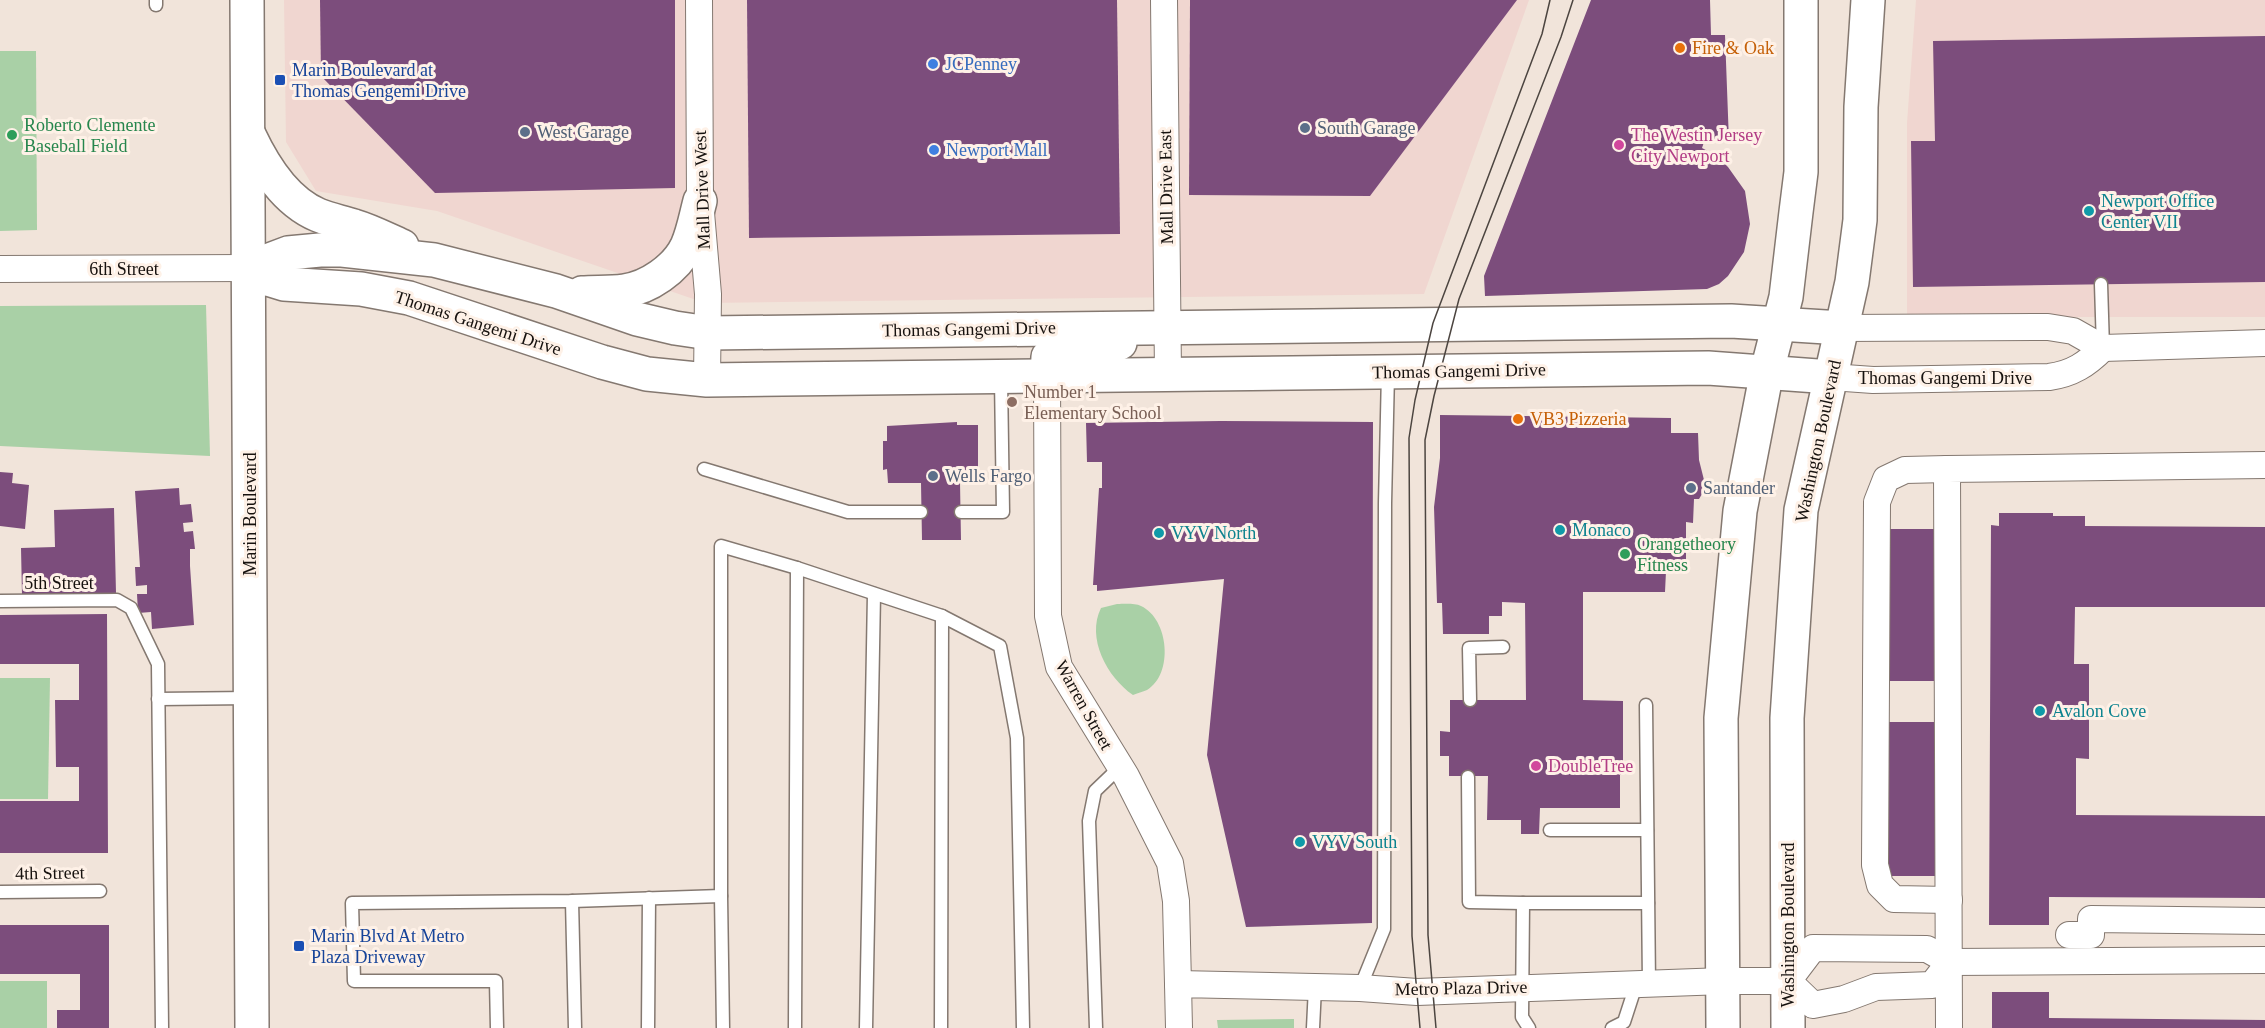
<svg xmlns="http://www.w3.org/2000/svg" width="2265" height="1028" font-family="Georgia,serif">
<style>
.commercial{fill:#f0d6d0}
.green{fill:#a9d0a6}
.building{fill:#7c4d7c}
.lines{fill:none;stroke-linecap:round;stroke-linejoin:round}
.lane-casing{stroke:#847870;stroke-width:15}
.street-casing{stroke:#847870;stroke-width:28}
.secondary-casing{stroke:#847870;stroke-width:36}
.lane{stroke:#fff;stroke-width:12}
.street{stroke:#fff;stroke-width:26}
.secondary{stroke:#fff;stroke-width:33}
.tram{stroke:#4c4540;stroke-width:1.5}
.food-dot{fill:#e8710a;stroke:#fef1e7;stroke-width:2}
.shop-dot{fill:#3f7fe0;stroke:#fef1e7;stroke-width:2}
.transit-dot{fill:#1a4fb4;stroke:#fef1e7;stroke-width:2}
.service-dot{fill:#5c6f8a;stroke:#fef1e7;stroke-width:2}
.leisure-dot{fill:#2e9e5b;stroke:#fef1e7;stroke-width:2}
.hotel-dot{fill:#d1479c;stroke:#fef1e7;stroke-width:2}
.culture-dot{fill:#0f9aa8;stroke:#fef1e7;stroke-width:2}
.education-dot{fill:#8d6e63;stroke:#fef1e7;stroke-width:2}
.labels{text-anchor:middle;stroke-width:6;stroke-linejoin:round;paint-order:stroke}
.food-label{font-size:18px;fill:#c56008;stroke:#fef1e7;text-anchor:start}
.shop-label{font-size:18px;fill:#366cbe;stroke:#fef1e7;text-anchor:start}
.transit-label{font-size:18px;fill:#164399;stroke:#fef1e7;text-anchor:start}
.leisure-label{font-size:18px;fill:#27864d;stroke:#fef1e7;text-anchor:start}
.service-label{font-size:18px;fill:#4e5e75;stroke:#fef1e7;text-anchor:start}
.hotel-label{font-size:18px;fill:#b23c85;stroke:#fef1e7;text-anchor:start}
.street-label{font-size:18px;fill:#16110e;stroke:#fef1e7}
.culture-label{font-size:18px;fill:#0d838f;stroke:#fef1e7;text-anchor:start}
.education-label{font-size:18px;fill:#785e54;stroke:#fef1e7;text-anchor:start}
</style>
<rect width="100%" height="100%" fill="#f1e4da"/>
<!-- commercial -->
<g class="commercial">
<path d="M284,0H1529L1424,294L705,303L437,211L316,191L286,142Z"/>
<path d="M1916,0H2265V317H1907V123Z"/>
</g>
<!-- green -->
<g class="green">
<path d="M0,51H36L37,230L0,231Z"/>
<path d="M206,305L210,456L0,446V306Z"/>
<path d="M1117,604C1124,604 1135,603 1141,606C1169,619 1174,674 1147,690C1143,692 1137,693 1133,695C1107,677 1086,638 1101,608Z"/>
<path d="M0,678H50L48,799H0Z"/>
<rect x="0" y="981" width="47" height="47"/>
<path d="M1294,1019V1028H1218L1217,1020Z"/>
</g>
<!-- building -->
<g class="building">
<path d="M320,0H675V188L435,193L321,76Z"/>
<path d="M747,0H1117L1120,234L749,238Z"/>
<path d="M1190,0H1517L1370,196L1189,195Z"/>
<path d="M1591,0H1710L1711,35H1725L1729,142H1704L1702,148L1717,156L1728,167L1745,191L1750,224L1744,252L1728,276L1719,284L1707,289L1485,296L1484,276Z"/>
<path d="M2265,36V282L1913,287L1911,141H1935L1933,41Z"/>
<path d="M1440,415L1671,418V433H1698L1699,460L1704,480L1702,494L1699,499H1694L1693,523L1686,522V571H1666L1665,592H1583V700L1623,701V775H1620V808H1540L1539,834H1521V820H1487L1488,776H1449V756H1440V731L1450,732V700H1526L1525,603L1502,602V616H1489V634H1443L1442,603H1437L1434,507L1440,458Z"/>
<path d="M1220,421L1373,422L1372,923L1246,927L1207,755L1224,579L1097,591V585H1093L1099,488H1102V462H1087L1086,423Z"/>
<path d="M957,422V425H978V482H960L961,540H922L921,483H888L887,469L883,470V441H887V426Z"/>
<path d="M0,472L13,473L12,483L29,485L25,529L0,526Z"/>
<path d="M179,488L180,505L191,504L193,522L183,523L184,532L193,531L195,549H190V566L194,625L152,629L151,612L138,613L137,594H147V585L136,586L135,567H140L135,491Z"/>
<path d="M114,508L116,593L22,595L21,548L55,547L54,510Z"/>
<path d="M1999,513H2053V516H2085V526L2265,527V607H2075L2074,664H2089V759L2076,758V815L2265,816V898L2049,897V925H1989L1991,525L1999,526Z"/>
<rect x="1887" y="529" width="49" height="152"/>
<path d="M107,614L108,853H0V801H79V767H56L55,700H79V664H0V615Z"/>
<rect x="1886" y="722" width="49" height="154"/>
<path d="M0,925H109V1028H57V1010H80V974H0Z"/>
<path d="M1992,992H2049V1018L2265,1020V1028H1992Z"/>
</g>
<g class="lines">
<!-- lane casing -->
<g class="lane-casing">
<g id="lane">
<path d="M156,0V5"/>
<path d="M2101,284L2103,348"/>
<path d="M704,469L848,512H921"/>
<path d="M961,512H1003L1001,379"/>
<path d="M0,601L117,600L131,608L158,664L162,1028"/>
<path d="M158,699L250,698"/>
<path d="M1470,700L1469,648L1503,647"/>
<path d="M1646,705L1649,984"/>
<path d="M1468,777L1469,902L1523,903"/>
<path d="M1550,830H1647"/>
<path d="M0,892L100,891"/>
<path d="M721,896L723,1028"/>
<path d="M572,901L575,1028"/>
<path d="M1360,988L1384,929L1385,503L1388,373"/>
<path d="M497,1028L496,981H354L352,903L572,901L721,896V546L797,568L942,616L1000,646L1017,738L1023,1028"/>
<path d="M648,1028L649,898"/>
<path d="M795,1028L797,568"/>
<path d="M866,1028L874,594"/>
<path d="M941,1028L942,616"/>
<path d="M1096,1028L1089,821L1095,791L1120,767"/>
<path d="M1313,1028L1315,987"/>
<path d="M1529,1028L1522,1017L1523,903H1648"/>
<path d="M1612,1028L1624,1022L1636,985"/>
</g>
</g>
<!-- street casing -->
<g class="street-casing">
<g id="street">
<path d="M699,0L700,201L708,294L707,380"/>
<path d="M1164,0L1168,374"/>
<path d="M0,269L248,268"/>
<path d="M1842,328L2048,327L2073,331L2103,348L2265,343"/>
<path d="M1047,375L1048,616L1059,667L1126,776L1170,863L1176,901L1178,984"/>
<path d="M1831,377L1873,380L2049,377C2072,374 2087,364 2103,348"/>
<path d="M1947,469L1905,470L1886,479L1877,502L1875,865L1880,885L1894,899L1949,900"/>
<path d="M2069,935H2091V919L2265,921"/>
<path d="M1788,981L1813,948L1927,949L1950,962L2265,960"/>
<path d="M1788,981L1813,1005L1844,999L1876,987L1932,985L1950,962"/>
<path d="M1179,1028L1178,984L1360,988L1417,992L1724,981H1788"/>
<path d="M1949,1028L1947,469L2265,465"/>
</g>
</g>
<!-- secondary casing -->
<g class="secondary-casing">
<g id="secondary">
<path d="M247,0L252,1028"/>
<path d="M249,135C264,167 285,201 318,215C330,220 342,222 354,226C371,231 386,239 402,246"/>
<path d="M248,268L288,253L320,250H342L434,260L556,291L637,319L675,328L709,333L1731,321L1842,328"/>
<path d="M248,268L271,280L284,284L361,289L409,298L602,362L647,374L707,380L1708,368L1831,377"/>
<path d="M582,293C595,292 610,293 624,291C648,288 676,269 687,246C693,233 696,216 700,201"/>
<path d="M1047,375L1048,357L1059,351L1099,350L1120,343"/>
<path d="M1723,1028L1721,718L1740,511L1767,371L1786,297L1796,212L1801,172V0"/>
<path d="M1788,1028L1787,718L1801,510L1852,282L1860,220L1861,107L1868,0"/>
</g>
</g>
<!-- lane -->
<use href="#lane" class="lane"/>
<!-- street -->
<use href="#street" class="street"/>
<!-- secondary -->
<use href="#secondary" class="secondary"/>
<!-- tram -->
<g class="tram">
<path d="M1420,1028L1412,936L1409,438L1415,400L1433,323L1542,34L1550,0"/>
<path d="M1436,1028L1428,935L1425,440L1434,396L1459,299L1561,37L1573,0"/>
</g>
</g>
<!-- markers -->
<g class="food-dot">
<circle cx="1680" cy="48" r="6"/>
<circle cx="1518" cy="419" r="6"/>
</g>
<g class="shop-dot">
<circle cx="933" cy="64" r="6"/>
<circle cx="934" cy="150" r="6"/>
</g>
<g class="transit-dot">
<rect x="274" y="74" width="12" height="12" rx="3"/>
<rect x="293" y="940" width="12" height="12" rx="3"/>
</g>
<g class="service-dot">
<circle cx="1305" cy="128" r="6"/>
<circle cx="525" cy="132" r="6"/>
<circle cx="933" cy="476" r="6"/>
<circle cx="1691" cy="488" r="6"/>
</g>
<g class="leisure-dot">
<circle cx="12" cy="135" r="6"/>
<circle cx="1625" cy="554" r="6"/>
</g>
<g class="hotel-dot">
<circle cx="1619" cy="145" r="6"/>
<circle cx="1536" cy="766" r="6"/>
</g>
<g class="culture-dot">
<circle cx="2089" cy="211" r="6"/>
<circle cx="1560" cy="530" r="6"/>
<circle cx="1159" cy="533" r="6"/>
<circle cx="2040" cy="711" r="6"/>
<circle cx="1300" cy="842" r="6"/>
</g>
<circle class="education-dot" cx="1012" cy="402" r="6"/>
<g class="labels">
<!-- food labels -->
<g class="food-label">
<text x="1692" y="54">Fire &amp; Oak</text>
<text x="1530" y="425">VB3 Pizzeria</text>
</g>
<!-- shop labels -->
<g class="shop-label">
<text x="945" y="70">JCPenney</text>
<text x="946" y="156">Newport Mall</text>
</g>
<!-- transit labels -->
<g class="transit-label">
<text x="292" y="76">Marin Boulevard at<tspan x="292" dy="21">Thomas Gengemi Drive</tspan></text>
<text x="311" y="942">Marin Blvd At Metro<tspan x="311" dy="21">Plaza Driveway</tspan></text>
</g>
<!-- leisure labels -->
<g class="leisure-label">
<text x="24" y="131">Roberto Clemente<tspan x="24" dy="21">Baseball Field</tspan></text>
<text x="1637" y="550">Orangetheory<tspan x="1637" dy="21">Fitness</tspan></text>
</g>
<!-- service labels -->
<g class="service-label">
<text x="1317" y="134">South Garage</text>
<text x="537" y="138">West Garage</text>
<text x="945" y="482">Wells Fargo</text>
<text x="1703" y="494">Santander</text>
</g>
<!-- hotel labels -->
<g class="hotel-label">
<text x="1631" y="141">The Westin Jersey<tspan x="1631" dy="21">City Newport</tspan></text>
<text x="1548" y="772">DoubleTree</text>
</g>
<!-- street labels -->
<g class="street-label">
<text transform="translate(1166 187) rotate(-91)" y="6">Mall Drive East</text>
<text transform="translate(702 190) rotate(-92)" y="6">Mall Drive West</text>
<text x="124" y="275">6th Street</text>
<text transform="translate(478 323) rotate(18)" y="6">Thomas Gangemi Drive</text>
<text transform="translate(969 329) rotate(-1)" y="6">Thomas Gangemi Drive</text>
<text transform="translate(1459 371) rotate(-1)" y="6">Thomas Gangemi Drive</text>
<text x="1945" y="384">Thomas Gangemi Drive</text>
<text transform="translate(1818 441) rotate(-78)" y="6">Washington Boulevard</text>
<text transform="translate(250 514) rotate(-90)" y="6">Marin Boulevard</text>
<text x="59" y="589">5th Street</text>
<text transform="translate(1084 705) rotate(61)" y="6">Warren Street</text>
<text transform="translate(50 873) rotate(-1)" y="6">4th Street</text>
<text transform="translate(1788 925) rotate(-90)" y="6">Washington Boulevard</text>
<text transform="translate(1461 988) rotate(-1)" y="6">Metro Plaza Drive</text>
</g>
<!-- culture labels -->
<g class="culture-label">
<text x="2101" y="207">Newport Office<tspan x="2101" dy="21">Center VII</tspan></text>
<text x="1572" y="536">Monaco</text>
<text x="1171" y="539">VYV North</text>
<text x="2052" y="717">Avalon Cove</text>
<text x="1312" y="848">VYV South</text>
</g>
<!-- education labels -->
<g class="education-label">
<text x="1024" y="398">Number 1<tspan x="1024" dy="21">Elementary School</tspan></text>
</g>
</g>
</svg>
